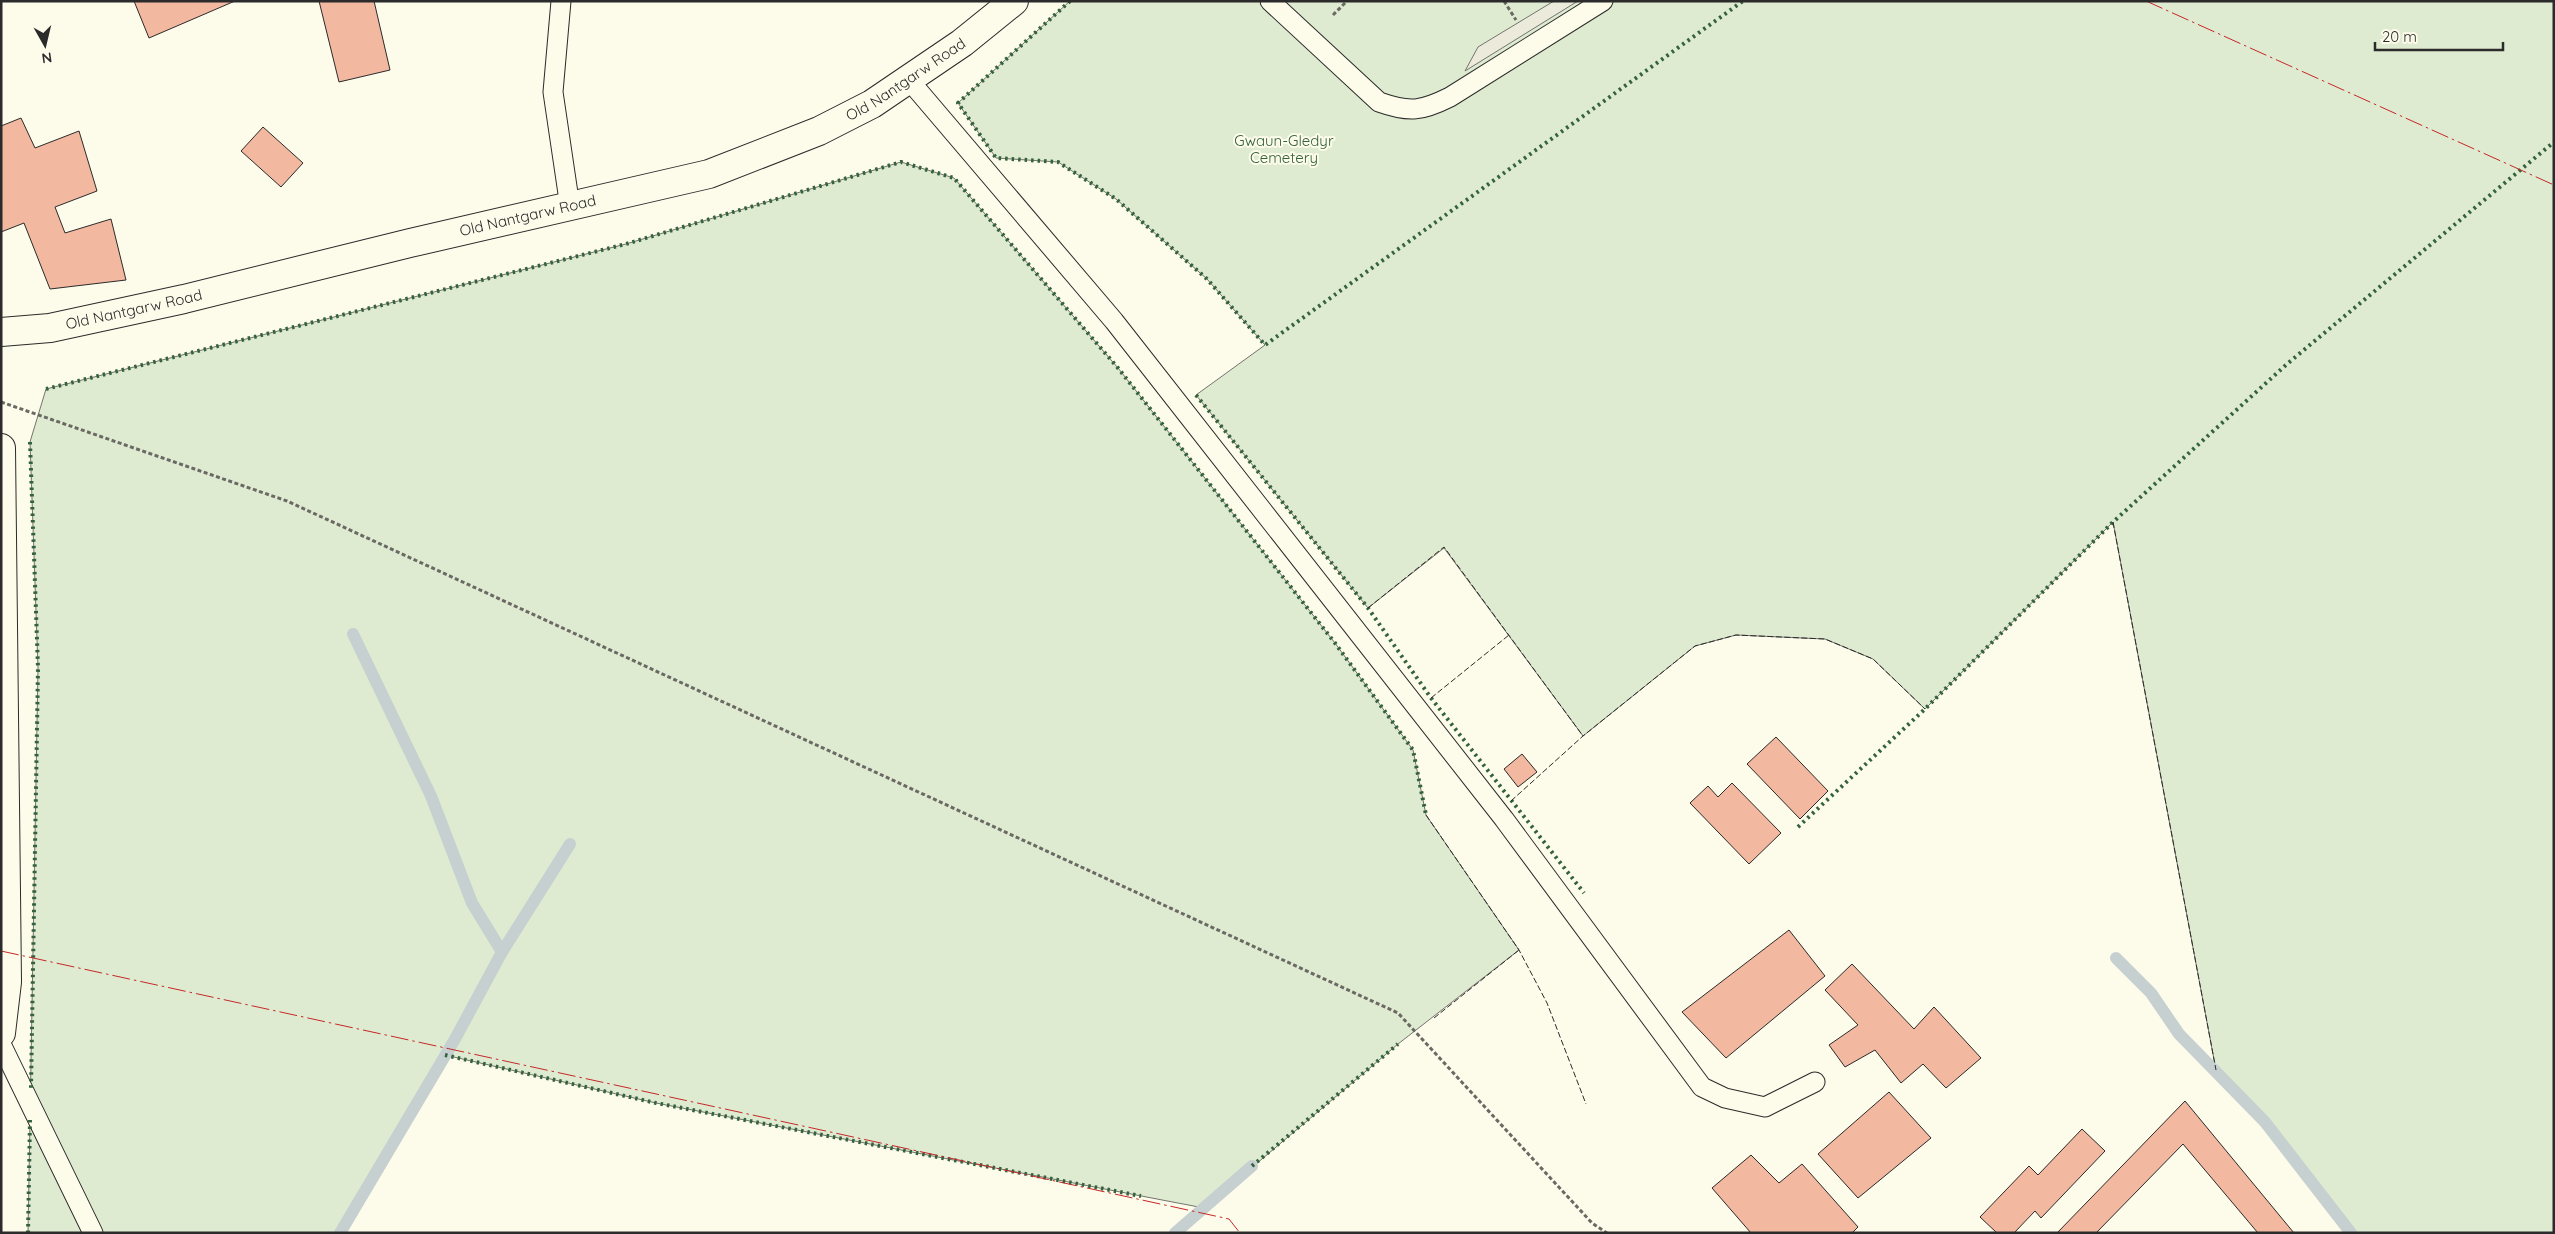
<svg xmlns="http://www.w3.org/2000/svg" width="2555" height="1234" font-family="Quicksand,sans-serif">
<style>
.green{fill:#deebd1;stroke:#74746e}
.parking{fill:#eceadb;stroke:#74746e}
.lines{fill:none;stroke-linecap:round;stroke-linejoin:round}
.stream{stroke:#c7d0d0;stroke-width:12}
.building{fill:#f2b8a0;stroke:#2b2b2b}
.service-casing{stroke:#2b2b2b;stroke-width:21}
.minor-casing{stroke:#2b2b2b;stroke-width:30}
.path{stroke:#6a6964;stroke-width:3;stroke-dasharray:4 2.5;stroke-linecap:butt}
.service{stroke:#fdfbea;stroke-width:19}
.minor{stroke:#fdfbea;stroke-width:28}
.hedge{stroke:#34623c;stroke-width:4;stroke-dasharray:2.5 4;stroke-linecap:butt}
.fence{stroke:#2b2b2b;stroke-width:1;stroke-dasharray:6 2.5;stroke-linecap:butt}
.power{stroke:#c62828;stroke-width:1;stroke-dasharray:18 4 2.5 4;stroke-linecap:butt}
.labels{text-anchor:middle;stroke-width:4;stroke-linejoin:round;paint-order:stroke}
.street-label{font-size:15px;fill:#2b2b2b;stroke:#fdfbea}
.park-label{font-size:15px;fill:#34623c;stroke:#fdfbea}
</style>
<rect width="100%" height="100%" fill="#fdfbea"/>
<!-- green -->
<g class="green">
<path d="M1070,1H2554V1233H2351L2265,1122L2216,1070L2113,522L1925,709L1873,659L1825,639L1736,635L1695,646L1583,736L1444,548L1368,608L1196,395L1265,345L1207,279L1116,199L1058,162L996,158L958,103Z"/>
<path d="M901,162L954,178L1118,368L1335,643L1413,750L1426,815L1519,950L1398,1044L1204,1208L656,1103L445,1055L340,1233H28L38,668L30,442L46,389L626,244Z"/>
</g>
<!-- parking -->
<path class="parking" d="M1554,1H1578L1465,71L1478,47Z"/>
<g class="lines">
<!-- stream -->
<g class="stream">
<path d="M353,634L431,796L472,903L502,952"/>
<path d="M2116,958L2151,993L2179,1034L2265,1122L2351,1233"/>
<path d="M340,1233L455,1039L502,952L570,844"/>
<path d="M1175,1233L1252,1166"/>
</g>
</g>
<!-- building -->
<g class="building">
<path d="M134,1H235L149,38Z"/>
<path d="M319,1H374L390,70L339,82Z"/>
<path d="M21,118L35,148L79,131L97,191L55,207L65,233L111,219L126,280L50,289L24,223L1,232V126Z"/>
<path d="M263,127L303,163L281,187L241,151Z"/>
<path d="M1776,737L1828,791L1800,819L1747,764Z"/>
<path d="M1522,754L1537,772L1518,787L1504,769Z"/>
<path d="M1732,783L1781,833L1749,864L1690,803L1708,786L1718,797Z"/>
<path d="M1789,930L1825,976L1726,1058L1682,1012Z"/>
<path d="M1852,964L1914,1029L1934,1007L1981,1058L1946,1088L1923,1064L1901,1083L1875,1050L1845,1067L1829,1045L1858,1025L1825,990Z"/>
<path d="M1889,1092L1931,1138L1858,1198L1818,1154Z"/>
<path d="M2185,1101L2294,1233H2258L2183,1144L2096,1233H2057Z"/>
<path d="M2082,1129L2105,1151L2041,1218L2035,1211L2014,1233H1997L1980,1217L2029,1166L2038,1175Z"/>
<path d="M1751,1155L1779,1183L1802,1164L1858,1227L1852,1233H1751L1712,1188Z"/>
</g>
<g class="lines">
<!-- service casing -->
<g class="service-casing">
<g id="service">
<path d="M561,1L553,92L570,207"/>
<path d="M1270,1L1379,102C1410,113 1422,111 1450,97L1603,1"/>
<path d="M909,80L1114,321L1504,819L1702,1087L1725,1098L1765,1107L1815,1082"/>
<path d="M1,1044L93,1233"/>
</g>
</g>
<!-- minor casing -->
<g class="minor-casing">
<g id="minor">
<path id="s1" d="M1,332L50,328L184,299L410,243L709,174L819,131L872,104L962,43L1014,1"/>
<path d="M1,448L7,982L1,1033"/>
</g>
</g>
<!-- path -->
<g class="path">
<path d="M1504,1L1516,20"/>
<path d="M1333,15L1347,1"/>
<path d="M1,402L287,501L1398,1013L1592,1223L1607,1233"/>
</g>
<!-- service -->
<use href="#service" class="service"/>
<!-- minor -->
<use href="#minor" class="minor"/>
<!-- hedge -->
<g class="hedge">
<path d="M1070,1L958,103L996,158L1058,162L1116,199L1207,279L1265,345L1743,1"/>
<path d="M46,389L626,244L901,162L954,178L1118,368L1335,643L1413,750L1426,815"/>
<path d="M1196,395L1368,608L1431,698L1584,893"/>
<path d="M30,442L38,668L31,1088"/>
<path d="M1798,827L1925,709L2113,522L2287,364L2554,142"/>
<path d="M445,1055L656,1103L1141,1196"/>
<path d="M1252,1166L1398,1044"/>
<path d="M28,1233L30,1120"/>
</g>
<!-- fence -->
<g class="fence">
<path d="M2113,522L2216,1070"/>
<path d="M1368,608L1444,547L1583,736"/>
<path d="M1431,698L1509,635"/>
<path d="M1511,801L1583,736L1695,646L1736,635L1825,639L1873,659L1925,709"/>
<path d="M1426,815L1519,950L1547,1003L1586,1104"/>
<path d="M1434,1018L1519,950"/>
</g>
<!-- power -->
<g class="power">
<path d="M2146,1L2554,185"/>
<path d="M1,951L1229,1219L1240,1233"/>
</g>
</g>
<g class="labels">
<!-- street labels -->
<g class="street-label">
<text dy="5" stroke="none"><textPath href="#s1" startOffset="945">Old Nantgarw Road</textPath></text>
<text dy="5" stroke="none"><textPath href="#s1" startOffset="540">Old Nantgarw Road</textPath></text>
<text dy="5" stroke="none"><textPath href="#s1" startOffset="135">Old Nantgarw Road</textPath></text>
</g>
<!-- park labels -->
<g class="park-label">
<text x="1284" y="146">Gwaun-Gledyr<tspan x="1284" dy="17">Cemetery</tspan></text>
</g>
</g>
<!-- border -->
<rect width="2555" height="1234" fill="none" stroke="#2b2b2b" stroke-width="5"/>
<!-- north arrow -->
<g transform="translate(45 45) rotate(172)" stroke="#fdfbea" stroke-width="4" paint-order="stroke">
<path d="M0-4L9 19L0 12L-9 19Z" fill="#2b2b2b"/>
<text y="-8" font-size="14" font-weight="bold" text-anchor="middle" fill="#2b2b2b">N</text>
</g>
<!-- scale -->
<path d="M2375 42v8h128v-8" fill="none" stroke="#2b2b2b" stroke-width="2.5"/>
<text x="2382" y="42" font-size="15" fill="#2b2b2b" stroke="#fdfbea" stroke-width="4" paint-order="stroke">20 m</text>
</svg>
